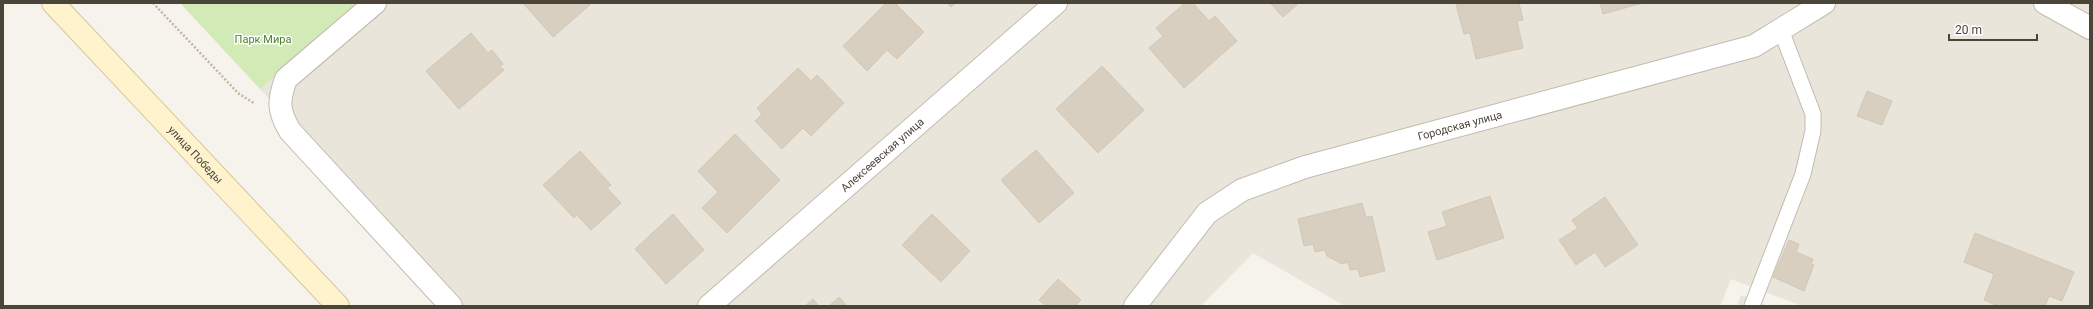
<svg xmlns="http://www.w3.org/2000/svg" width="2093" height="309" font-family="Roboto,sans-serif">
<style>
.residential{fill:#eae5da}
.industrial{fill:#e6e2dd}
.green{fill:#d2eab5}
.building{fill:#d8cfc1;stroke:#d3c7b4}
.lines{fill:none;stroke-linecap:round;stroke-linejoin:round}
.lane-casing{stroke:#c2bbae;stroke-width:17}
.street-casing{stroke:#c2bbae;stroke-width:24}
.secondary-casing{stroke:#d6c79b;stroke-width:24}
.path{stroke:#c4b79f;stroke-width:2.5;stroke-dasharray:2 2;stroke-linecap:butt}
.lane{stroke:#fff;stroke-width:15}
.street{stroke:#fff;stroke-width:22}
.secondary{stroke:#fff3cd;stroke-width:22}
.labels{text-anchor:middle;stroke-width:3;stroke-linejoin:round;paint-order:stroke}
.park-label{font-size:11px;fill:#4a7f2a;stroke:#fff}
.street-label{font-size:11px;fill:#4b4439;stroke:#fff}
</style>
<rect width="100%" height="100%" fill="#f6f3ec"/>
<!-- residential -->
<path class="residential" d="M360,3H2090V306H1802L1731,279L1720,306H1345L1253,253L1201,306H462L260,89Z"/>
<!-- industrial -->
<path class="industrial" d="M1741,295L1767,306H1737Z"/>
<!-- green -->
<path class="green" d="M180,3H360L260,89Z"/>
<!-- building -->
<g class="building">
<path d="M523,3H592L553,37Z"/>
<path d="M886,3H895L924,32L897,59L887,50L867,71L843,46Z"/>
<path d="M947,3H956L951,7Z"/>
<path d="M1185,3H1193L1209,21L1215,16L1237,41L1184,88L1149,48L1163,36L1156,28Z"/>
<path d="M1270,3H1299L1283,17Z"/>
<path d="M1467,3H1519L1523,20L1517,21L1523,48L1476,59L1470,33L1464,34L1456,5Z"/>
<path d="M1600,3H1643L1603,14Z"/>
<path d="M471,33L488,53L492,50L503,64L500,67L504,70L459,109L426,71Z"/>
<path d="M1102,66L1144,110L1098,153L1056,109Z"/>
<path d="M798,68L811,81L817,75L844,103L811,136L803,128L782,149L755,121L762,114L757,108Z"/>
<path d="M1867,91L1892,101L1882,125L1857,116Z"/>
<path d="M735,134L780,180L727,233L702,208L718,192L698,171Z"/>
<path d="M1036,150L1074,193L1039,223L1001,180Z"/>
<path d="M580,151L611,185L607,188L621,203L591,230L577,215L574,218L543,185Z"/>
<path d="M1490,196L1504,238L1437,260L1428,232L1447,226L1442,212Z"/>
<path d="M1605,197L1638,245L1605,267L1595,252L1576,265L1559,240L1578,228L1572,220Z"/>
<path d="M1362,203L1366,217L1372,216L1385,271L1360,277L1358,269L1350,270L1348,262L1342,264L1327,256L1325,250L1315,252L1313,244L1304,246L1298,219Z"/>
<path d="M673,214L704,250L666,284L635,249Z"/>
<path d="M932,214L970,251L941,282L902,245Z"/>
<path d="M1975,233L2074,272L2062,301L2049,296L2045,306H1998L1984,300L1994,274L1964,262Z"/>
<path d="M1789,240L1799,244L1796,252L1813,259L1811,264L1814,265L1804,291L1773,277Z"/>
<path d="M1058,279L1081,300L1075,306H1046L1039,300Z"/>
<path d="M839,297L847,306H829Z"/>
<path d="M813,299L819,306H805Z"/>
</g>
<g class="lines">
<!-- lane casing -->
<g class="lane-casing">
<path id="lane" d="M1752,306L1803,174L1813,131V114L1781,30"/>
</g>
<!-- street casing -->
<g class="street-casing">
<g id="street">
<path d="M375,3L286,79C278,101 278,111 290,131L451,306"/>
<path d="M2045,3L2090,28"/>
<path id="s1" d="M709,306L1056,3"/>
<path id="s2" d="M1135,306L1207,213L1242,190L1305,167L1754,46L1824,3"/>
</g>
</g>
<!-- secondary casing -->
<g class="secondary-casing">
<g id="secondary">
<path id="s3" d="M53,3L338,306"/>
</g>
</g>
<!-- path -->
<path class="path" d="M153,3L238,93L255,104"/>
<!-- lane -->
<use href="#lane" class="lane"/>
<!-- street -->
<use href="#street" class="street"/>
<!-- secondary -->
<use href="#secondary" class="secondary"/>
</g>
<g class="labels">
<!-- park labels -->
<g class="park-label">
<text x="263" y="43">Парк Мира</text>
</g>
<!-- street labels -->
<g class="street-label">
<text dy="4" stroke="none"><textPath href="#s2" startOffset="387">Городская улица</textPath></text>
<text dy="4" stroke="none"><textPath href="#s3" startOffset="208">улица Победы</textPath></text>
<text dy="4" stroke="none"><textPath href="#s1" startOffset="230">Алексеевская улица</textPath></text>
</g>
</g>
<!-- border -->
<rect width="2093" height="309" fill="none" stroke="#4b4439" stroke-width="8"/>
<!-- scale -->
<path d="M1949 34v6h88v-6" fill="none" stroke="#4b4439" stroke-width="2"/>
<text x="1955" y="34" font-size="12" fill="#4b4439" stroke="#ffffff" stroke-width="3" paint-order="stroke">20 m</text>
</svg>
